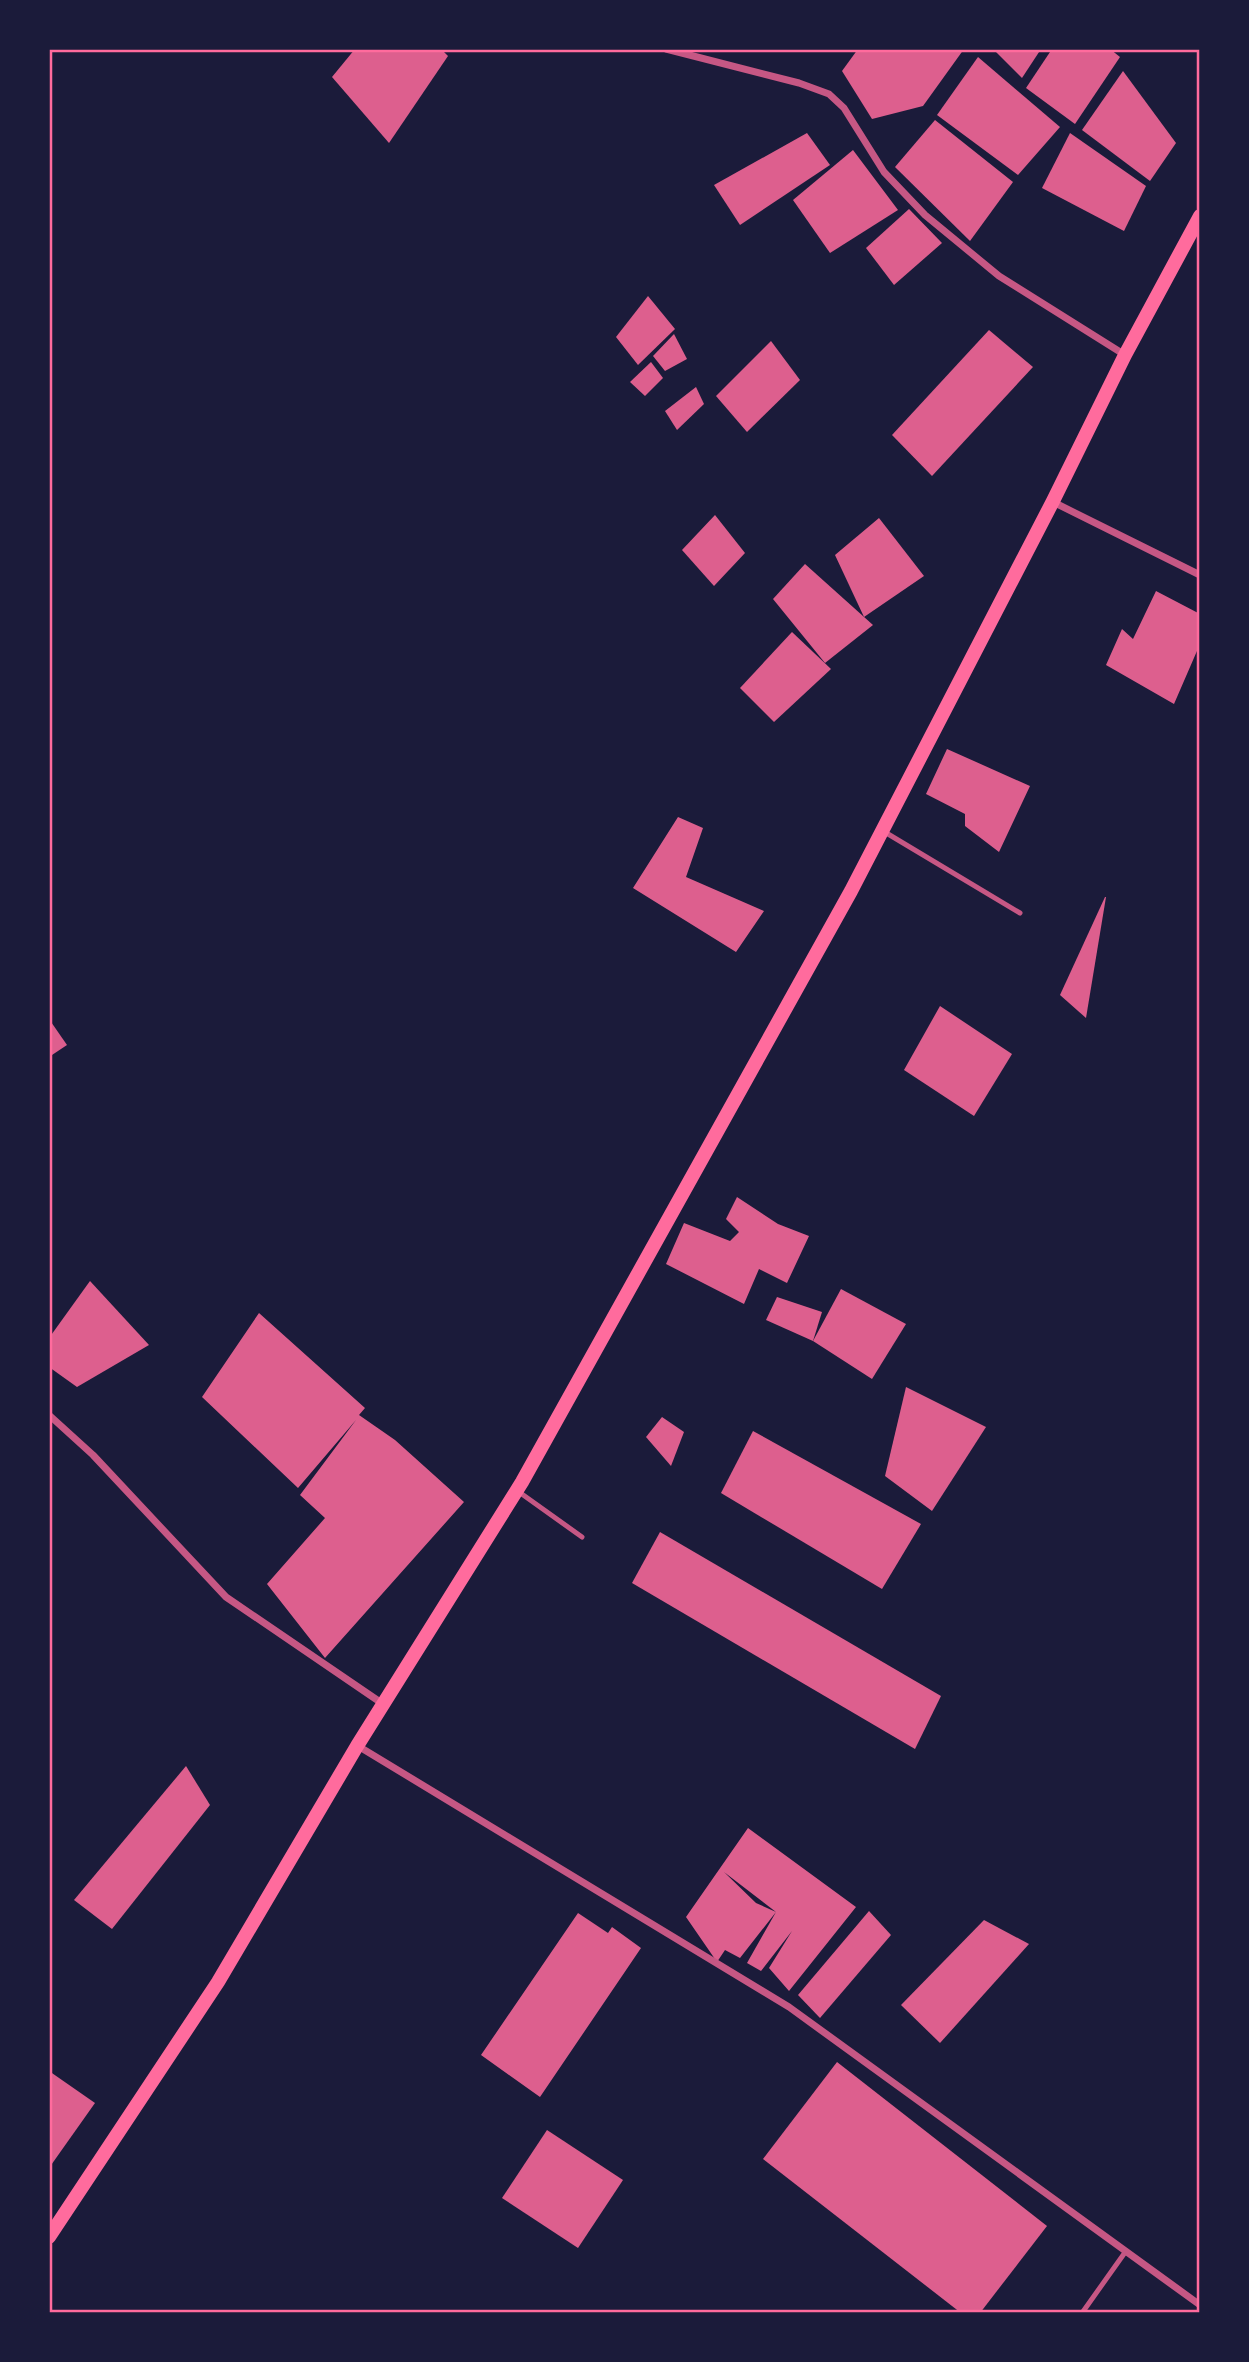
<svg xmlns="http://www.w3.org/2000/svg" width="1249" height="2362" font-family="Ubuntu,sans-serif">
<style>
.building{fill:#dd5f8e}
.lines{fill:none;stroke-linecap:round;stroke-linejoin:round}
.service{stroke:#c65784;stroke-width:5}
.minor{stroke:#c65784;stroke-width:7}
.secondary{stroke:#ff6b9d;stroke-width:14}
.neatline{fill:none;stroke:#ff6b9d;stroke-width:2.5}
</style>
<rect width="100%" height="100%" fill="#1b1b3a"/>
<!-- building -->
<g class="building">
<path d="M355,49H441L448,56L389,143L332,77Z"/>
<path d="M858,49H964L923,106L872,119L842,71Z"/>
<path d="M993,49H1041L1022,78Z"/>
<path d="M1052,49H1110L1120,57L1075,124L1026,88Z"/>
<path d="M978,57L1060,127L1018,175L937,115Z"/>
<path d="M1123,71L1176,143L1150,181L1082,130Z"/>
<path d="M935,120L1013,182L970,241L895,167Z"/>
<path d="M807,133L830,165L740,225L714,185Z"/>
<path d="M1070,133L1146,186L1124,231L1042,188Z"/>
<path d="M853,150L898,210L830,253L793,200Z"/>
<path d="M909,209L942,243L894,285L866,248Z"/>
<path d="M648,296L675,329L638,365L616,337Z"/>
<path d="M989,330L1033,367L932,476L892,435Z"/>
<path d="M674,334L687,359L665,371L653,356Z"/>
<path d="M771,341L800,380L747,432L716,396Z"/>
<path d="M651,362L663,378L645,396L630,382Z"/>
<path d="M696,387L704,404L677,430L665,411Z"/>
<path d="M715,515L745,553L714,586L682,550Z"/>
<path d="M879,518L924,576L864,617L835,555Z"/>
<path d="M805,564L873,625L825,663L773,599Z"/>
<path d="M1156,591L1200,614V644L1174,704L1106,665L1122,629L1133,639Z"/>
<path d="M792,632L831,669L774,722L740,688Z"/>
<path d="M947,749L1030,786L999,852L965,826V814L926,794Z"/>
<path d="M678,817L703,828L686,877L764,911L736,952L633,888Z"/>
<path d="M1105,897H1106L1086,1018L1060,995Z"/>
<path d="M940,1006L1012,1054L974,1116L904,1070Z"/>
<path d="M49,1019L67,1045L49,1057Z"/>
<path d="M737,1197L778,1224L809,1236L787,1283L759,1269L744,1304L666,1264L684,1223L730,1241L739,1232L726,1219Z"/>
<path d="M90,1281L149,1345L77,1387L49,1367V1338Z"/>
<path d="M841,1289L906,1324L872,1379L813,1341Z"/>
<path d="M777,1297L822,1312L813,1341L766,1320Z"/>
<path d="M259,1313L365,1408L359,1415L395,1440L464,1502L325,1658L267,1584L325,1518L300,1495L356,1420L298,1488L202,1397Z"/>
<path d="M906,1387L986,1427L932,1511L885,1476Z"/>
<path d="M662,1417L684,1432L671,1466L646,1437Z"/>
<path d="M753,1431L921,1524L882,1589L721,1493Z"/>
<path d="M660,1532L941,1696L915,1749L632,1583Z"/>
<path d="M186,1766L210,1805L112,1929L74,1900Z"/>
<path d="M748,1828L856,1907L789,1991L769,1968L792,1931L761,1971L747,1963L776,1912L724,1872L756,1903L776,1912L740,1958L725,1950L717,1962L686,1917Z"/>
<path d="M869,1911L891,1935L820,2018L798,1995Z"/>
<path d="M578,1913L608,1933L612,1927L641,1948L540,2097L481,2055Z"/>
<path d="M984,1920L1029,1944L940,2043L901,2005Z"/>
<path d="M837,2062L1047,2226L980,2313H961L763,2159Z"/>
<path d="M49,2071L95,2103L49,2168Z"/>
<path d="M547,2130L623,2180L578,2248L502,2198Z"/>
</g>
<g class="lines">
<!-- service -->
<g class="service">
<path d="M883,831L1020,913"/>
<path d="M519,1492L582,1537"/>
<path d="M1082,2313L1126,2251"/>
</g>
<!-- minor -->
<g class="minor">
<path d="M666,49L799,83L829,94L844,108L884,172L925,215L999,276L1125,355"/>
<path d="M1053,502L1200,575"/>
<path d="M49,1415L93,1455L226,1597L383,1704"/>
<path d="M358,1746L789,2007L1200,2305"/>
</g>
<!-- secondary -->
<path class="secondary" d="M49,2237L218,1982L357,1746L522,1482L851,891L1053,501L1125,355L1200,216"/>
</g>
<!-- border -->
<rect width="1249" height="2362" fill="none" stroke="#1b1b3a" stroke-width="102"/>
<rect x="51" y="51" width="1147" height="2260" class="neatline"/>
</svg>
